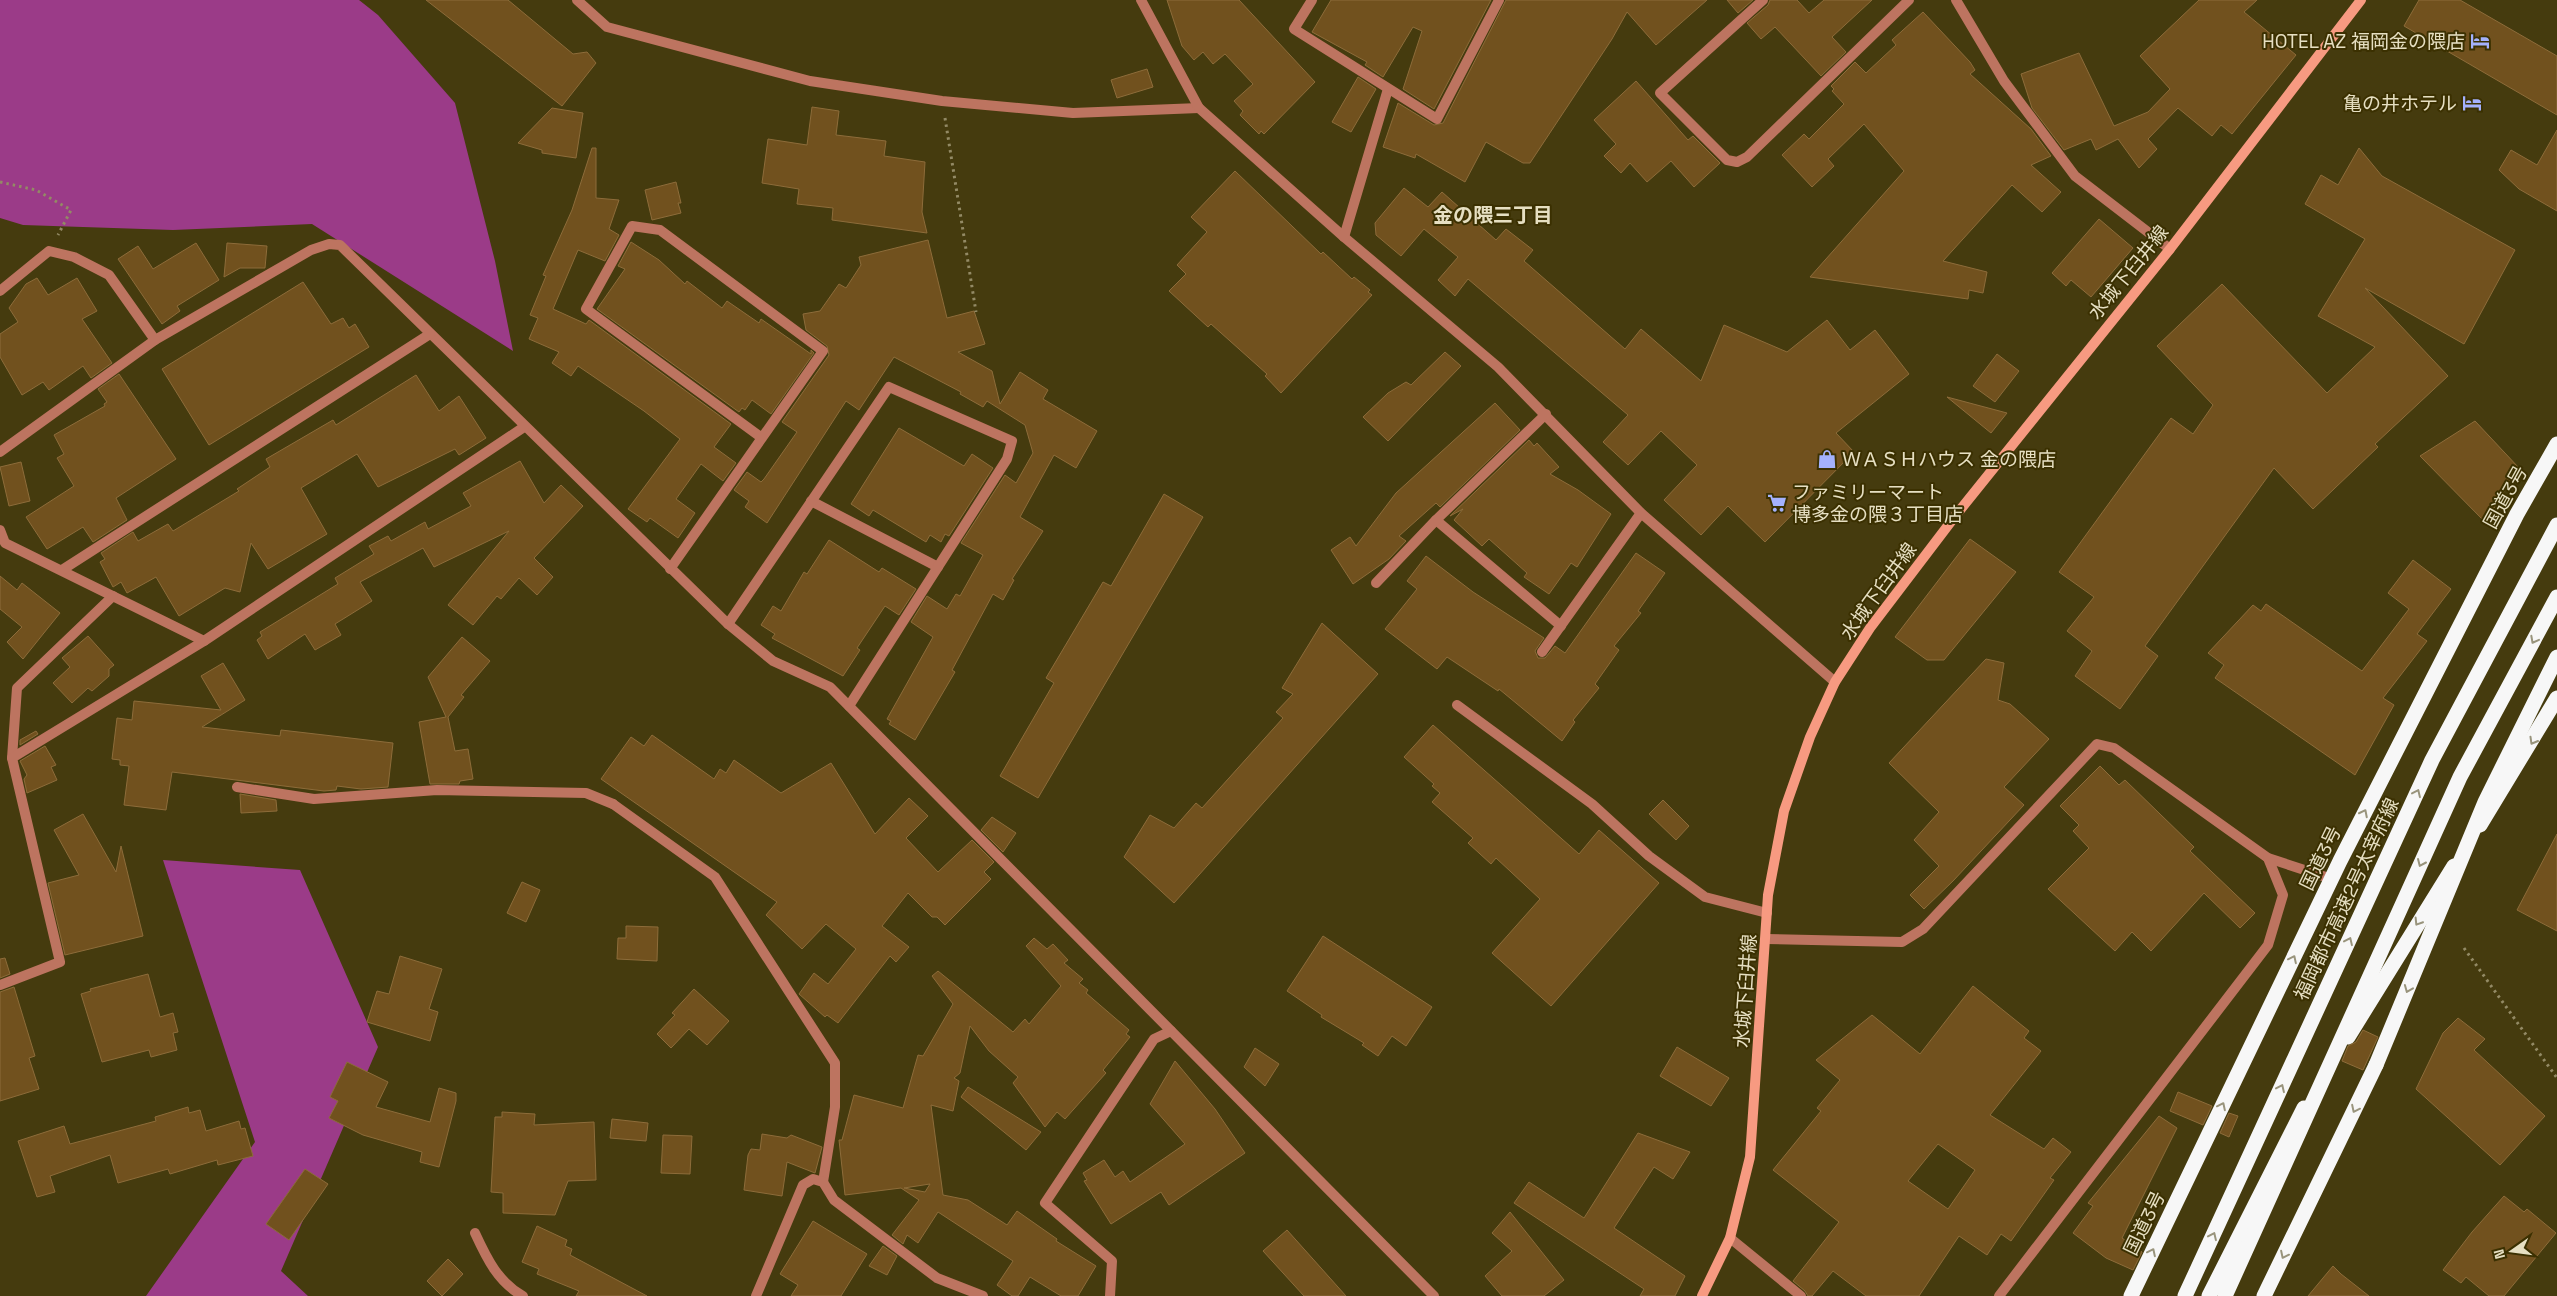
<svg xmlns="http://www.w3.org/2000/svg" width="2557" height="1296" font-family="'Space Grotesk','Noto Sans JP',sans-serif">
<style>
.forest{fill:#9b3b88}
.building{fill:#71511e;stroke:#8d6c3a;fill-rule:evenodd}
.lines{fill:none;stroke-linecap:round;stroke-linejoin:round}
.path{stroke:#938a65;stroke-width:3;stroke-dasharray:2.5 4;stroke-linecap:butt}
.lane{stroke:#bd7460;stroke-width:10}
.street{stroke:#bd7460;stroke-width:10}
.secondary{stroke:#f79a81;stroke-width:10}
.highway{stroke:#f7f7f7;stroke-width:15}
.highway-bridge{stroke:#f7f7f7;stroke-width:15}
.oneway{stroke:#99947c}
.labels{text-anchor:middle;stroke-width:4;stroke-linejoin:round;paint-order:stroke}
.poi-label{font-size:19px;fill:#e6dfc2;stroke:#3b3001;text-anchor:end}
.street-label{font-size:19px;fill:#e6dfc2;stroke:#3b3001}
.neighbourhood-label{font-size:20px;font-weight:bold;fill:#e6dfc2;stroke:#3b3001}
</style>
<rect width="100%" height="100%" fill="#453b0e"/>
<!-- forest -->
<g class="forest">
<path d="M0,0H359L378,15L455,103L495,261L513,351L312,224L173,230L23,225L0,218Z"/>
<path d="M163,860L300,870L378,1047L281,1271L308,1296H146L255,1142Z"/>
</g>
<!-- building -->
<g class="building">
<path d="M426,0H508L573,54L587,52L596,63L562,106Z"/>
<path d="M1167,0H1239L1315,82L1264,134L1261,131L1259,134L1240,115L1243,111L1234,101L1253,84L1225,54L1213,64L1203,52L1194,60L1182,46Z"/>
<path d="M1331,0H1491L1434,109L1403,89L1422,31L1413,27L1383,77L1365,65L1367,62L1312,32Z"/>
<path d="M1506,0H1707L1656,45L1627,12L1612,39L1530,163H1523L1486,142L1465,182L1416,154L1415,158L1383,147L1398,103L1434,125L1443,123Z"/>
<path d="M1727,0H1753L1738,13Z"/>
<path d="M1770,0H1797L1809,13L1824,0H1872L1832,37L1846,52L1821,76L1775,27L1761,39L1747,23L1768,5Z"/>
<path d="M2199,0H2257L2244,12L2296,55L2232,134L2221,125L2212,136L2178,108L2148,139L2157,149L2139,168L2118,139L2096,150L2091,139L2064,150L2032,108L2021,74L2079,53L2114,126L2148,112L2170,89L2140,56Z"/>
<path d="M2419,0H2460L2557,56V115L2404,26Z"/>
<path d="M1923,12L1970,62L1975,70L1970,74L2031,129L2051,156L2031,165L2061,192L2042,212L2012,185L1943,261L1987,272L1983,293L1969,290L1968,299L1810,277L1904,171L1864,124L1828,159L1834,166L1812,187L1782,155L1804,134L1809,139L1844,104L1832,91L1834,89L1831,86L1855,62L1866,73L1896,45L1892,40Z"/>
<path d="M1147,69L1153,87L1117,98L1111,80Z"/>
<path d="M1358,77L1376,89L1351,132L1332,122Z"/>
<path d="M1636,81L1688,140L1693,136L1720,163L1694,187L1671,161L1647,182L1630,163L1621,173L1604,156L1616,144L1594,120Z"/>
<path d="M812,107L839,111L836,135L886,141L884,156L925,162L922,212L927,233L832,220L833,208L797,204L799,189L762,183L768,139L807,145Z"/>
<path d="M552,108L583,113L576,158L542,153V150L518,143Z"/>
<path d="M2557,130V211L2519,189L2499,170L2511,150L2537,165Z"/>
<path d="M592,148H596V198L619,200L609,229L619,235L605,261L578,250L553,309L586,324L589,320L731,424L714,447L736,463L723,481L701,464L676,499L695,513L678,538L650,518L647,522L628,509L680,439L644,411L578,366L571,376L552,363L559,352L529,339L538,318L530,315L546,276L543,275L572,210Z"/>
<path d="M2359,148L2382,176L2515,250L2464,344L2365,288L2448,376L2375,444L2378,447L2313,509L2274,468L2145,646L2158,656L2120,709L2075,676L2092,651L2067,631L2094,597L2059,572L2171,418L2193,434L2213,405L2157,346L2222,284L2327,393L2375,347L2318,316L2365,239L2305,204L2321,175L2338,185Z"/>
<path d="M1235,171L1321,254L1323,252L1352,279L1354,277L1370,290L1368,292L1372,295L1281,393L1265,376L1267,374L1211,324L1208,327L1169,291L1186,274L1177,265L1207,232L1191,217Z"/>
<path d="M676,182L681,203H678L681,213L652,220L645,190Z"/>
<path d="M1404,188L1428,207L1442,192L1496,240L1506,229L1533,250L1524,261L1625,349L1641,329L1701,381L1724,325L1787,352L1827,320L1850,350L1875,330L1909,374L1836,433L1854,452L1765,542L1728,506L1701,535L1664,500L1697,465L1661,431L1628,465L1603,442L1628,415L1468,279L1455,296L1438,280L1458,257L1424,229L1401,256L1376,235L1375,223Z"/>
<path d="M2099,219L2133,248L2091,297L2071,280L2066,286L2052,273Z"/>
<path d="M928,240L947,318L974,311L985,344L958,352L992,371L1000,404L1020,372L1048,390L1043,399L1097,431L1076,468L1054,455L1020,517L1043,531L1012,579L1014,580L1003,600L993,594L952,670L955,672L915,740L889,724L891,721L887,719L933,637L911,622L927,596L947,609L956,594L960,596L983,555L961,543L1005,475L1016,483L1033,453L1025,425L987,401L983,407L960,394L961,392L894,357L859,410L846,401L767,523L745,507L749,501L734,490L747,472L761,482L764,479L797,432L782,422L829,355L827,346L806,330L803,314L820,311L839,284L846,288L861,265L859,257Z"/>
<path d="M631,242L659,260L685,284L687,281L722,308L727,301L759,323L761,319L811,354V350L814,353L771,414L752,400L745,410L742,408L739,412L597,309L625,269L618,266Z"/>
<path d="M196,243L219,280L177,306L180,311L162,324L118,259L138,246L153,269Z"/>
<path d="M227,243L267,246L265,268H240L224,277Z"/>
<path d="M37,278L48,295L77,278L97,311L82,319L112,363L91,378L83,366L49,390L43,382L22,395L0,357V334L18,322L9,308L26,284Z"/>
<path d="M303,282L331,324L343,318L349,328L355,324L369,347L209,445L162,369Z"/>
<path d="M1445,352L1461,366L1388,441L1363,417L1388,393L1406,382L1411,385Z"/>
<path d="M1997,354L2019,371L1995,402L1973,386Z"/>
<path d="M119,374L176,459L116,498L127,520L93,542L83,527L47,549L26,517L74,486L57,458L64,454L54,435L105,406L104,404L107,402L98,389Z"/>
<path d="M416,375L439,411L459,396L486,438L459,455L455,449L378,487L357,454L301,488L327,534L268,569L251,543L240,592L225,588L179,616L156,577L127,593L121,582L113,587L100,562L105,559L101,553L133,532L138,541L168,524L173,531L239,491L237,489L270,467L266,459L333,420L336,425Z"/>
<path d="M1947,397L2007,413L1991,433Z"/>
<path d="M1495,403L1520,430L1440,507L1436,503L1399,536L1406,541L1389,559L1353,584L1331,550L1350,537L1356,546L1396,493Z"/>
<path d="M2475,421L2519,468L2485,522L2420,456Z"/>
<path d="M899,428L964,466L972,454L993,468L949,536L945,534L941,542L930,535L926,542L873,510L869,516L851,504Z"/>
<path d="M1529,440L1534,446L1537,443L1559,467L1550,474L1578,490L1611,514L1577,567L1571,563L1549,594L1524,577L1527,573L1489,539L1482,546L1454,520L1463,509L1450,516Z"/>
<path d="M520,461L544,503L561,485L583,506L534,558L553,577L537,595L519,578L501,599L497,596L473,625L448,605L509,531L434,567L423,548L360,582L372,601L335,624L341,635L315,650L305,634L268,659L257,640L262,636L260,632L338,584L335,578L374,554L369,546L388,536L391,541L425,522L428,529L471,506L463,493Z"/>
<path d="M21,462L30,501L9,506L0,467Z"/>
<path d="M1164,494L1203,517L1038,798L1000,776L1054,683L1046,678L1103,582L1111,586Z"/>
<path d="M1970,539L2016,572L1944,660H1927L1895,637Z"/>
<path d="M829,540L879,572L882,568L916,589L899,615L885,606L857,648L860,650L843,676L772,638L775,634L761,625L773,606L781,611L804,572L807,574Z"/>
<path d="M1636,553L1665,573L1638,611L1641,613L1614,646L1619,650L1595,684L1599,688L1573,720L1575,722L1562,741L1499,689L1498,691L1447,657L1437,669L1385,629L1417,589L1407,581L1426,556L1473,592L1544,638L1535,651L1538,658H1545L1555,646L1565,653Z"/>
<path d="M2413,560L2451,589L2417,634L2427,641L2383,698L2394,705L2355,775L2215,678L2224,665L2208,653L2253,605L2261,611L2266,604L2362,671L2409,609L2388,593Z"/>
<path d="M0,576L17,590L22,583L60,613L23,659L7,642L22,627L0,609Z"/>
<path d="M1322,623L1378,674L1174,903L1124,857L1150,815L1174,828L1196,803L1202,808L1283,718L1276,712L1293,694L1282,688Z"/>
<path d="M88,636L114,665L109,669V676L92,691L88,688L72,703L53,683L70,667L62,658Z"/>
<path d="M462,637L490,661L461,695L464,697L448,717L455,751L468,749L473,779L460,781L459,784H430L419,722L446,717L428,677Z"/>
<path d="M1986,659L2004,663L1998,700L2010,704L2049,739L2004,787L2024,805L1953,881L1924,909L1910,895L1939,866L1914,840L1939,812L1889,763Z"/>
<path d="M223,663L245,700L202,727L280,736L281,730L393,743L388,787L361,789L337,786L336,790L324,791L172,772L166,810L124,805L129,766L120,765V760L112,759L117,718L132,720L134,701L221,710L201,676Z"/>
<path d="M1433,725L1579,854L1599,830L1659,883L1551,1006L1492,953L1540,899L1496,858L1491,864L1468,843L1473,838L1432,802L1440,793L1432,786L1434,784L1404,757Z"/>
<path d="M36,731L38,734L20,745V740Z"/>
<path d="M652,735L714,779L720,769L726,773L734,760L781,793L831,763L875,834L909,798L928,816L906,838L938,872L972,840L994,862L984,872L991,879L945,925L937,917H932L908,893L882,926L909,947L896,962L890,956L838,1023L827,1015L825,1017L799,994L814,973L828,984L856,949L826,924L802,949L766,915L777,902L601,779L631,737L644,746Z"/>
<path d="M45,746L56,765L51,767L57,780L27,793L24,779L27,775L20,761Z"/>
<path d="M2100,766L2119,785L2125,780L2194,847L2190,851L2255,913L2240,928L2204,893L2151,951L2132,932L2115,951L2048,889L2089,848L2073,831L2079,825L2060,806Z"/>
<path d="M240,794L276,800L277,811L241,813Z"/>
<path d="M1663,800L1689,826L1676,840L1649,814Z"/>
<path d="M83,814L116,872L121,846L143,936L65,955L48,883L79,875L54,830Z"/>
<path d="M992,817L1016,833L1003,852L981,830Z"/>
<path d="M2557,834V931L2517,910Z"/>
<path d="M522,882L540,890L526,922L507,913Z"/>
<path d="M626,926L658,927L657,961L617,959L618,938H626Z"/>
<path d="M1323,936L1432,1007L1406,1046L1392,1036L1378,1056L1362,1045L1364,1043L1321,1017L1322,1015L1287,991Z"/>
<path d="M1034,938L1047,949L1053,944L1068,960L1064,963L1083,979L1079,983L1088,990L1086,993L1129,1030L1126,1034L1130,1037L1103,1070L1106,1073L1065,1119L1057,1112L1045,1127L1013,1083L1018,1077L989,1051L970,1026L960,1073L954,1078L959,1081L953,1111L931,1105L943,1195L968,1200L1007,1225L1017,1211L1057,1239L1056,1241L1096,1266L1078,1296H1061L1030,1277L1018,1296H1012L997,1285L1013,1261L938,1212L918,1243L907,1235L903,1244L892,1235L919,1200L901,1188L845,1195L839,1140H842L854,1095L903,1108L918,1055L923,1056L953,1004L932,976L938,971L1013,1032L1025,1019L1029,1024L1061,986L1026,946ZM930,1184L925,1192L904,1188Z"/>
<path d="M400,956L442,969L429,1009L438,1012L430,1041L367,1022L377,991L389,994Z"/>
<path d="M5,958L10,974L0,978V959Z"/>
<path d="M148,974L160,1017L173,1013L178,1032L173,1033L177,1050L151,1057L149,1050L102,1062L81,994L91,991L90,989Z"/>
<path d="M1973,986L2029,1031L2024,1038L2041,1051L1990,1115L2044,1149L2053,1138L2071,1152L2050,1178L2054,1180L2011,1241L2001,1234L1987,1255L1959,1236L1919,1296H1866L1833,1271L1812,1296H1808L1805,1291L1793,1281L1839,1222L1773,1170L1821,1111L1817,1108L1840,1080L1816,1060L1872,1015L1920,1054ZM1938,1144L1975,1170L1948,1209L1908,1181Z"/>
<path d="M14,987L35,1056L29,1058L39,1089L0,1101V992Z"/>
<path d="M694,989L729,1021L707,1045L689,1029L671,1048L657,1034L675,1015L672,1013Z"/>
<path d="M2458,1018L2485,1039L2474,1050L2545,1116L2500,1165L2416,1089L2443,1033Z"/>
<path d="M2363,1030L2378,1037L2363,1070L2342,1061L2348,1046L2356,1042Z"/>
<path d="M1677,1047L1729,1078L1711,1106L1660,1076Z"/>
<path d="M1255,1048L1279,1064L1265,1086L1244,1067Z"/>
<path d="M1175,1061L1215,1109L1245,1153L1169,1205L1161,1192L1111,1224L1084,1181L1087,1180L1083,1173L1104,1160L1115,1177L1123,1171L1130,1182L1185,1144L1150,1104Z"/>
<path d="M347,1062L388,1082L376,1107L430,1122L439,1088L456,1093V1101L439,1167L420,1162L422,1152L363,1135L329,1118L338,1101L330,1097Z"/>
<path d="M968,1087L1041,1132L1026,1150L961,1097Z"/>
<path d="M2178,1092L2212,1106L2203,1125L2170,1111Z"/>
<path d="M188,1107L189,1113L200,1110L206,1131L239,1121L241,1129L245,1128L253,1156L218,1165L217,1160L170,1174L168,1169L118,1183L110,1155L50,1176L55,1192L37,1197L18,1141L64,1126L70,1144L156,1121L155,1117Z"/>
<path d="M502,1112L535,1114L534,1125L594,1122L596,1180L568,1181L555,1215L503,1213V1193L491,1192L495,1117H502Z"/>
<path d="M2229,1113L2238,1116L2229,1137L2220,1133Z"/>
<path d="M2159,1116L2177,1128L2122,1238L2142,1252L2133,1270L2106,1258L2073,1233L2093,1206L2088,1203Z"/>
<path d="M612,1119L648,1123L646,1141L610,1138Z"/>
<path d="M1638,1133L1690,1152L1673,1179L1654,1167L1614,1228L1685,1276L1675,1296H1640L1644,1289L1514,1203L1529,1182L1584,1218Z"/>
<path d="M762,1134L787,1138L791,1135L822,1147L815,1173L787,1162L782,1196L744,1190L748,1155L751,1149L760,1150Z"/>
<path d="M663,1135L692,1136L690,1174L661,1173Z"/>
<path d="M305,1169L328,1184L289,1240L266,1224Z"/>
<path d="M2504,1196L2524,1212L2527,1209L2556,1233L2504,1296H2489L2466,1277L2461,1283L2443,1270L2472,1232Z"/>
<path d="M1510,1212L1564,1280L1544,1296H1502L1485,1276L1512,1251L1492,1233Z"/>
<path d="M813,1221L867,1254L841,1296H791L798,1285L780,1274Z"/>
<path d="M537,1226L567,1240L565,1246L572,1249L570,1255L647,1296H576L579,1291L537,1274L539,1269L522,1262Z"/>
<path d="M1287,1230L1321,1268L1346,1296H1304L1263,1251Z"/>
<path d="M883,1246L897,1256L887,1275L869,1266Z"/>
<path d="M448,1259L463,1274L442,1296L427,1281Z"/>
<path d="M2333,1266L2341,1274L2369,1296H2308Z"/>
</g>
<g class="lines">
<!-- path -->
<g class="path">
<path d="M945,118L976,312"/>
<path d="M0,182L36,190L71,210L58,235"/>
<path d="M2464,948L2557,1078"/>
</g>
<!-- lane -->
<path class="lane" d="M237,787L314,799L437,790L586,793L613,804"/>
<!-- street -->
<g class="street">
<path d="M577,0L607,27L810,81L942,101L1073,113L1199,108"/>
<path d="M1141,0L1199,108L1344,237L1498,367L1641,513L1835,682"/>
<path d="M1312,0L1294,29L1437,119L1499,0"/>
<path d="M1763,0L1660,93L1727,160L1737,162L1747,157L1909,0"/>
<path d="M1956,0L2004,81L2075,176L2170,249"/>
<path d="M1344,237L1388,89"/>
<path d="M0,291L49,251L74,257L109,275L155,340L311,250L329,244L340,245L728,624L773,661L830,687L1434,1296"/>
<path d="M0,452L155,340"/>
<path d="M811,501L938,567"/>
<path d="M1436,520L1561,626"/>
<path d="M0,530L5,543L204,641"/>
<path d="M670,569L823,351L660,230L632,226L586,309L762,438"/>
<path d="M62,570L430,334"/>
<path d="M1376,583L1436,520L1546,414"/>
<path d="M728,624L889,387L1012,441L1007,459L849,706"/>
<path d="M1542,652L1641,513"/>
<path d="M1457,705L1592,804L1649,856L1705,897L1767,913"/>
<path d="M12,758L17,688L113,596"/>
<path d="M613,804L715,877L835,1063V1107L823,1182"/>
<path d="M1766,939L1902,942L1923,929L2097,744L2114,748L2268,858L2332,879"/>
<path d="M0,985L60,962L12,758L204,641L524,427"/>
<path d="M475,1233C487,1259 498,1282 523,1296"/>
<path d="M1730,1238L1801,1296"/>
<path d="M756,1296L803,1185L813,1179L823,1182L834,1200L937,1278L983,1296"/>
<path d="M1110,1296L1112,1261L1045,1203L1154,1039L1171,1031"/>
<path d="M1999,1296L2268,945L2283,895L2268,858"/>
</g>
<!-- secondary -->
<path class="secondary" d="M1702,1296L1730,1238L1750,1157L1768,895L1784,811L1810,737L1835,682L1870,628L1956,515L2170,249L2361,0"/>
<!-- highway -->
<g class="highway">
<path d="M2480,825L2557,698"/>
<path d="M2348,1037L2454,866"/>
<path d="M2131,1296L2340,861L2517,514L2557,444"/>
<path d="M2185,1296L2432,760L2557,525"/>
<path d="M2209,1296L2304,1108"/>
<path d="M2264,1296L2376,1065"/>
</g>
<!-- highway-bridge -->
<g class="highway-bridge">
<path d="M2376,1065L2485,802L2557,657"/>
<path d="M2225,1296L2460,777L2557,597"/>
</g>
</g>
<!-- one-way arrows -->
<defs><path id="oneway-chevron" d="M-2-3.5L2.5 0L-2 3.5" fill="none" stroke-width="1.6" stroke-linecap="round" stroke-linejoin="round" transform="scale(1.25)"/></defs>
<g class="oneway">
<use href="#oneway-chevron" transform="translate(2534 640) rotate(118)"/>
<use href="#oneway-chevron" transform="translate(2533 741) rotate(120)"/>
<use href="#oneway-chevron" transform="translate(2417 793) rotate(-65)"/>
<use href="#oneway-chevron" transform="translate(2364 813) rotate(-63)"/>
<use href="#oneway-chevron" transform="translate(2421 863) rotate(114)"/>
<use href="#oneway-chevron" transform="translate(2418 922) rotate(122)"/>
<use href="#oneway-chevron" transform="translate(2349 941) rotate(-65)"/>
<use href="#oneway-chevron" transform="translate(2293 959) rotate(-64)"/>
<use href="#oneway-chevron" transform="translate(2408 989) rotate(112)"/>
<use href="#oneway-chevron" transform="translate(2281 1088) rotate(-65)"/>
<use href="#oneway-chevron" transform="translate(2222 1106) rotate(-64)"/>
<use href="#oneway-chevron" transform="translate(2355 1109) rotate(116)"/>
<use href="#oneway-chevron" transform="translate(2213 1236) rotate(-65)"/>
<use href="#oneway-chevron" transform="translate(2152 1252) rotate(-64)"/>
<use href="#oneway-chevron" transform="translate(2284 1255) rotate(116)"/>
</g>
<!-- icons -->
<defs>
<g id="hotel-bare" transform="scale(1.5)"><path d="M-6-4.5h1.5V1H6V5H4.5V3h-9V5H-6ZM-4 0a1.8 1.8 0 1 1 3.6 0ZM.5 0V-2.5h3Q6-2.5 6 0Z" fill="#a4b1fc" stroke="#3b3001" stroke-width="2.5" paint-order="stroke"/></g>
<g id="shop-bare" transform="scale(1.5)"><path d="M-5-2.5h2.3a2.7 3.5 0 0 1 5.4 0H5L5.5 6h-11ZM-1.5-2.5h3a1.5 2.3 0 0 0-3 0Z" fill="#a4b1fc" stroke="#3b3001" stroke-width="2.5" paint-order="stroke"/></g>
<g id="supermarket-bare" transform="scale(1.5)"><path d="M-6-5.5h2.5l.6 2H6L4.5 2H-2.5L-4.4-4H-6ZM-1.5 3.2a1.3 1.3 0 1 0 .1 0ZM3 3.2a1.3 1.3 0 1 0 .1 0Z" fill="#a4b1fc" stroke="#3b3001" stroke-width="2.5" paint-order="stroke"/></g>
</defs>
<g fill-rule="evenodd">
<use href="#hotel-bare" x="2480" y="41"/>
<use href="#hotel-bare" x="2472" y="103"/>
<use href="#shop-bare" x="1827" y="459"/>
<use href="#supermarket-bare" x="1777" y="503"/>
</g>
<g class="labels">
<!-- poi labels -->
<g class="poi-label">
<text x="2465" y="48">HOTEL AZ 福岡金の隈店</text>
<text x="2457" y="110">亀の井ホテル</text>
<text x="1842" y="466" text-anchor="start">ＷＡＳＨハウス 金の隈店</text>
<text x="1792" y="499" text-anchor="start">ファミリーマート<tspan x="1792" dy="22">博多金の隈３丁目店</tspan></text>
</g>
<!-- street labels -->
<g class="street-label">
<text transform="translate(2128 272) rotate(-51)" y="7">水城下臼井線</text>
<text transform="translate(2505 497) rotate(-61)" y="7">国道3号</text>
<text transform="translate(1878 591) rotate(-54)" y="7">水城下臼井線</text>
<text transform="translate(2320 858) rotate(-64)" y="7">国道3号</text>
<text transform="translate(2346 899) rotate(-65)" y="7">福岡都市高速2号太宰府線</text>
<text transform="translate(1745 991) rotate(-86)" y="7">水城下臼井線</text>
<text transform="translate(2144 1223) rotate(-64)" y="7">国道3号</text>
</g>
<!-- neighbourhood labels -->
<g class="neighbourhood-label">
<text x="1493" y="222">金の隈三丁目</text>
</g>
</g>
<!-- north arrow -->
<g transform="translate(2512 1251) rotate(256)" stroke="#3b3001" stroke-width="4" paint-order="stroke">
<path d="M0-4L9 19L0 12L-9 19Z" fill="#e6dfc2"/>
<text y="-8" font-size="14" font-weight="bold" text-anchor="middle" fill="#e6dfc2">N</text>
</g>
</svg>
